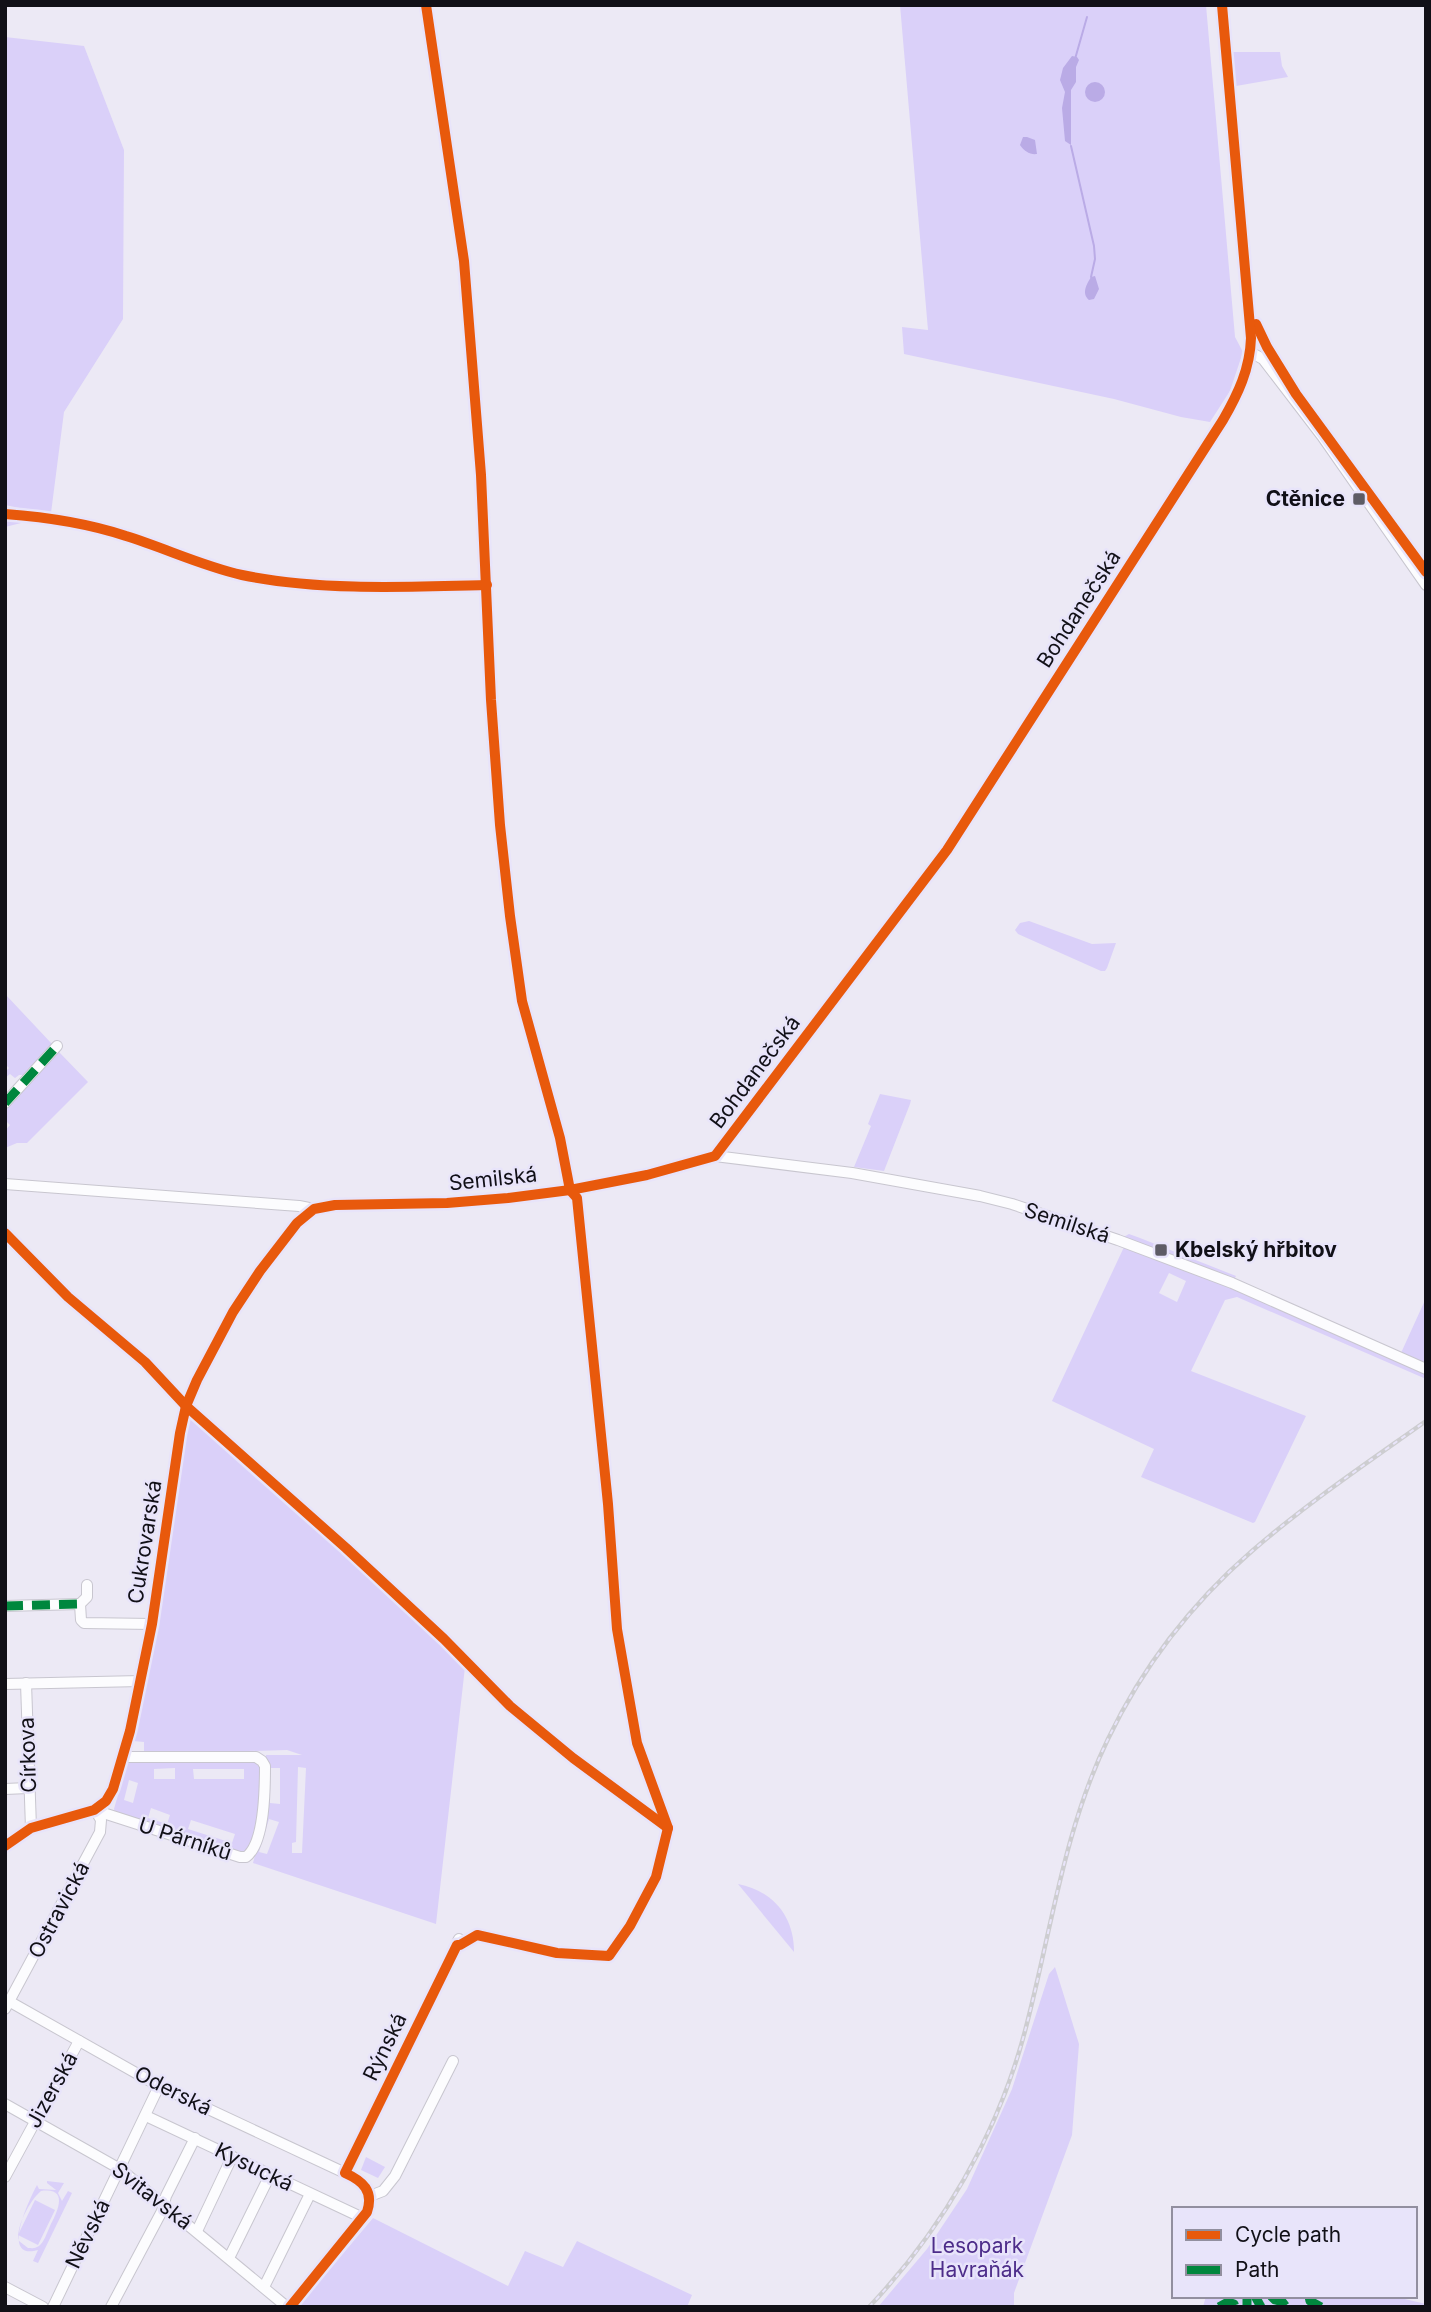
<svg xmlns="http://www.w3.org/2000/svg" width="1431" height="2312" font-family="Inter,sans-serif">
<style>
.green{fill:#dad0f9;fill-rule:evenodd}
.water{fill:#baabe6}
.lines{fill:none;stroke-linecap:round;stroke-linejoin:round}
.stream{stroke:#baabe6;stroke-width:2}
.minor-casing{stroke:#c8c6cf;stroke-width:12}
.minor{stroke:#fcfcfe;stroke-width:10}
.rail-casing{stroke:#cdcdd0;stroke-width:4.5}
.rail{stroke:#e8e4fa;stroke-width:2;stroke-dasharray:5;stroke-linecap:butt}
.quiet{stroke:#00873e;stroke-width:9;stroke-dasharray:18 9;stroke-linecap:butt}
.cycleway-casing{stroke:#e8e4fa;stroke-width:15}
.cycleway{stroke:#e8590c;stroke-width:10}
.poi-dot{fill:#5e5c65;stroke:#e8e4fa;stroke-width:2.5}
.labels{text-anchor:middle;stroke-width:5;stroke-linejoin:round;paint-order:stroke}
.poi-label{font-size:21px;font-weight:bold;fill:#111017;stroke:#e8e4fa;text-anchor:end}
.street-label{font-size:21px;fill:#111017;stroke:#e8e4fa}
.park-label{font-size:21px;fill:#4d2d8a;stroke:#e8e4fa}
</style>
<rect width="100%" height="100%" fill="#ece9f5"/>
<!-- green -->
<g class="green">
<path d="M900,5H1206L1235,337L1243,352L1230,391L1210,422L1181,417L1114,399L904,354L902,327L928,330Z"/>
<path d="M5,37L84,46L124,150L123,319L64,412L51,513L63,526L25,522L5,527V507L34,511L5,505Z"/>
<path d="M1232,52H1280L1282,66L1288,77L1236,86Z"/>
<path d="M1029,921L1092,944L1116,943L1107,968L1105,971H1101L1018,934L1015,930L1020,923Z"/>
<path d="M5,994L52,1044L23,1075H19L15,1078L10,1074L5,1078V1072L9,1068L5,1064Z"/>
<path d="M59,1052L88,1082L27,1143H17L5,1148V1131L10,1125L5,1120V1110Z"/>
<path d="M880,1094L911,1100L910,1104L884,1171L854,1167L871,1126L868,1124Z"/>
<path d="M1129,1234L1140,1238L1236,1276L1232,1283L1118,1240Z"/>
<path d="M1124,1247L1266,1301L1426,1371V1379L1237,1297L1225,1300L1191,1371L1306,1416L1255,1522L1253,1523L1141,1477L1154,1449L1052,1401ZM1169,1273L1186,1281L1177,1302L1159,1293Z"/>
<path d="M1426,1298V1365L1401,1353Z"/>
<path d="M191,1411C227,1445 263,1481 301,1513C358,1562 417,1610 465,1667L436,1924L253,1863L267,1809L266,1755H302L287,1750L144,1754V1742L133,1741C161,1639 172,1532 186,1427ZM298,1767L306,1768L302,1853H292V1843L296,1842ZM270,1768H280V1804L270,1803ZM269,1819L279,1822L267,1854L259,1852Z"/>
<path d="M255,1760L262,1768V1808L251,1851L247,1855L115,1813L114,1809L127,1763L130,1761ZM175,1768V1779H154V1769ZM193,1769H244V1779H194ZM129,1780L138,1783L133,1803L124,1800ZM151,1808L170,1815L167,1824L148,1818ZM191,1820L235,1834L232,1843L188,1829Z"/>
<path d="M738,1884C773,1891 794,1916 794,1952Z"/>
<path d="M1055,1967L1079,2044L1072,2135L1014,2293V2307H878L927,2249L967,2189L1012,2089L1049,1974Z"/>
<path d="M366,2157L385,2167L378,2178L361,2170Z"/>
<path d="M47,2181L64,2183L58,2193L62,2201L68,2191L72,2193L38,2263L33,2261L38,2250C0,2261 29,2200 37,2185L39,2189L56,2190L47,2183ZM41,2191C70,2187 57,2213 50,2226C47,2233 44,2242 39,2246C34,2249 33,2248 28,2248L19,2241C15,2228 30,2200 41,2191Z"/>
<path d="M35,2200L55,2210L38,2245L18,2235Z"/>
<path d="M373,2218L508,2286L525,2251L563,2267L577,2241L692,2295L687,2307H298Z"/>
<path d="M1206,2296H1392L1426,2304V2307H1203Z"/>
</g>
<!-- water -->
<g class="water">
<path d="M1072,56L1077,57L1079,60L1076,67V82L1071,90V145L1065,141L1062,108L1065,92L1060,80L1063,68Z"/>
<circle cx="1095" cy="92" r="10"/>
<path d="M1023,137H1027L1035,140L1037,154C1030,155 1024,151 1020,145Z"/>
<path d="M1095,276L1099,289L1094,299L1089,300C1081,293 1087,284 1091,277Z"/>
</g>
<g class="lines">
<!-- stream -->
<g class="stream">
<path d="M1075,59L1087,17"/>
<path d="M1071,146L1094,246L1095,259L1091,277"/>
</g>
<!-- minor casing -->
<g class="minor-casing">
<g id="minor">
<path d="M426,5L464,261L481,475L491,700L500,825L510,916L522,1001L560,1138L570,1190"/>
<path d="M1250,352L1263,359L1322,436L1426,585"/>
<path d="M5,1103L57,1046"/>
<path d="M715,1156L947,850L1234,401L1248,365L1251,338L1222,5"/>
<path d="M5,1184L299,1206L314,1209"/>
<path d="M87,1585V1597L80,1604L81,1620L84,1623L152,1624"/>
<path d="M5,1606L80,1604"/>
<path d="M26,1683L31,1828"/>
<path d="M5,1684L141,1681"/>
<path d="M5,1789L28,1788"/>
<path d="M94,1810L240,1857H246C265,1843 265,1788 265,1766L262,1761L256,1757H123"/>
<path d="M5,1846L31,1828L94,1810L106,1801L113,1789L130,1731L152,1624L180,1433L186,1406L197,1380L233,1312L260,1271L297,1223L314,1209L335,1205L447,1203L508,1198L570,1190L647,1175L715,1156L852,1173L980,1196L1012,1204L1118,1240L1232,1283L1426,1369"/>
<path d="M5,1999L159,2086L358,2179C370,2188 372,2198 367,2212L290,2307"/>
<path d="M5,2009L100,1832L101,1820L95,1810"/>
<path d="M5,2104L120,2169L287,2307"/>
<path d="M146,2116L363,2218"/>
<path d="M345,2173L459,1939"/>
<path d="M5,2177L79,2041"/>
<path d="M370,2196L383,2191L395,2176L453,2061"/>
<path d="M197,2231L232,2157"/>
<path d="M229,2258L270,2175"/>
<path d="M5,2287L43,2307"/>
<path d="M264,2287L310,2194"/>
<path d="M53,2307L159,2086"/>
<path d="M111,2307L162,2211L166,2196L195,2138"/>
</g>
</g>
<!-- minor -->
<use href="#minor" class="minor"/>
<!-- rail casing -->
<g class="rail-casing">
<path id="rail" d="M869,2307C942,2230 998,2134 1025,2031C1051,1933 1063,1832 1108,1739C1142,1668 1192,1603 1252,1551C1306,1504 1367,1463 1426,1421"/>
</g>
<!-- rail -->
<use href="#rail" class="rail"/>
<!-- quiet -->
<g class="quiet">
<path d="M5,1103L57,1046"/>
<path d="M5,1606L80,1604"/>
<path d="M1255,2296L1261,2307"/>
<path d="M1271,2296L1275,2300L1283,2302L1291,2296"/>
<path d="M1309,2296L1310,2301L1321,2307"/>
<path d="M1219,2307L1228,2302L1234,2304L1235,2307"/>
<path d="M1247,2307V2296"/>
</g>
<!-- cycleway casing -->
<g class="cycleway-casing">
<g id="cycleway">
<path d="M1252,325L1256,324L1267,347L1296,394L1426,572"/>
<path d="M5,514C46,517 87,523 126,536C165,548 202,566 242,575C318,591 409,587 487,585"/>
<path d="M5,1233L68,1297L145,1362L186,1406L346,1548L444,1639L510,1706L573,1758L668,1828"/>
<path d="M5,1846L31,1828L94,1810L106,1801L113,1789L130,1731L152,1624L180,1433L186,1406L197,1380L233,1312L260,1271L297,1223L314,1209L335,1205L447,1203L508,1198L570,1190L647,1175L715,1156L947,850L1223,420C1238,394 1250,369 1251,338L1222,5"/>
<path d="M290,2307L367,2212C374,2191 363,2181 345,2173L457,1945H460L477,1935L557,1953L609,1956L630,1926L656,1877L668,1828L637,1743L617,1629L608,1504L577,1198L570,1190L560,1138L522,1001L510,916L500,825L491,700L481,475L464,261L426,5"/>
</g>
</g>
<!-- cycleway -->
<use href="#cycleway" class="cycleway"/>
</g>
<!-- markers -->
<g class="poi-dot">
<rect x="1352" y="492" width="14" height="14" rx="3.5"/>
<rect x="1154" y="1243" width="14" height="14" rx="3.5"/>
</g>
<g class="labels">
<!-- poi labels -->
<g class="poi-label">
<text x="1345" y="506">Ctěnice</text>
<text x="1175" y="1257" text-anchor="start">Kbelský hřbitov</text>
</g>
<!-- street labels -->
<g class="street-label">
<text transform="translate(1079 609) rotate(-57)" y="7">Bohdanečská</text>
<text transform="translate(755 1072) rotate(-53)" y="7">Bohdanečská</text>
<text transform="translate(493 1179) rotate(-6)" y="7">Semilská</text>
<text transform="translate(1067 1223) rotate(18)" y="7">Semilská</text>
<text transform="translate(145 1542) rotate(-81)" y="7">Cukrovarská</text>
<text transform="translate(28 1755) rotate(-92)" y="7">Církova</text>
<text transform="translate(185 1839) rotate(18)" y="7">U Párníků</text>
<text transform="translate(59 1910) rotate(-62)" y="7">Ostravická</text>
<text transform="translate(385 2047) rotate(-64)" y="7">Rýnská</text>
<text transform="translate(52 2090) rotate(-61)" y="7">Jizerská</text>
<text transform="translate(173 2091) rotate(27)" y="7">Oderská</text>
<text transform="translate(254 2167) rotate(26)" y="7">Kysucká</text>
<text transform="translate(152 2196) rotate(38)" y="7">Svitavská</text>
<text transform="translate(88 2234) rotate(-64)" y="7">Něvská</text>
</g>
<!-- park labels -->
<g class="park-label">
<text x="977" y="2253">Lesopark<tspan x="977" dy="24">Havraňák</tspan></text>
</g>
</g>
<!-- border -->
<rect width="1431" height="2312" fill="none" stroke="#111017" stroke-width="14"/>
<!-- legend -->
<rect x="1172" y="2207" width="245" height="91" fill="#e8e4fa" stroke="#928f9f" stroke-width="2"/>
<rect x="1186" y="2230" width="35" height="10" fill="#e8590c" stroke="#928f9f" stroke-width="2"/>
<text x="1235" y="2242" font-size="21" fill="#111017">Cycle path</text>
<rect x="1186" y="2265" width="35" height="10" fill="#00873e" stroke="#928f9f" stroke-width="2"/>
<text x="1235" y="2277" font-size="21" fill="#111017">Path</text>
</svg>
